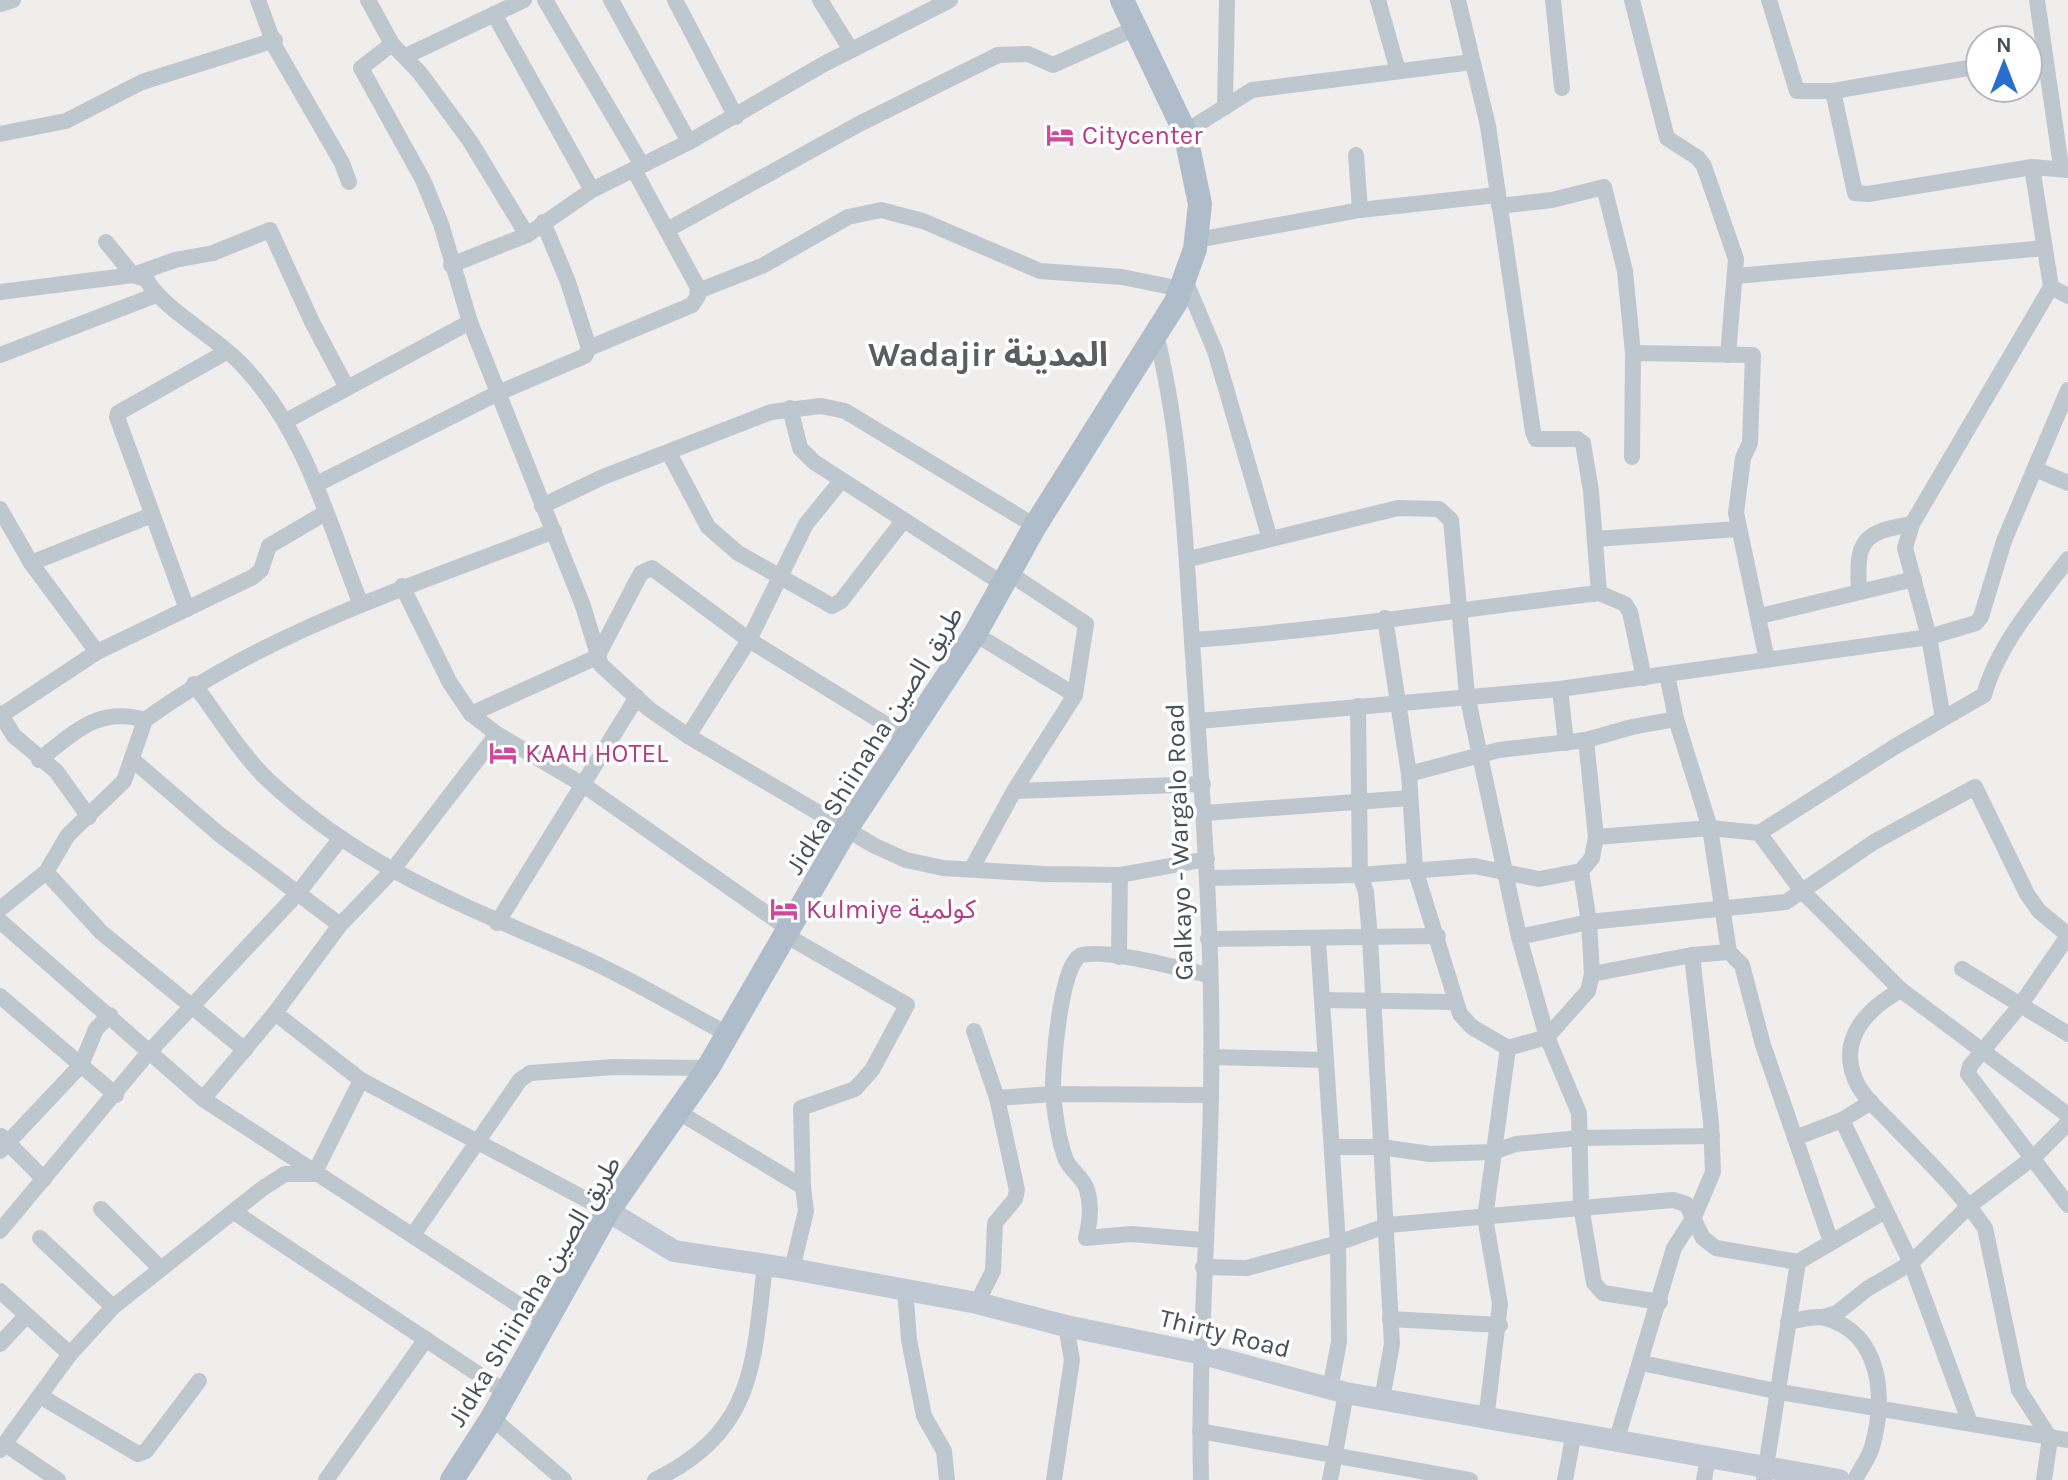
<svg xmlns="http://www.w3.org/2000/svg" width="2068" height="1480" font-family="Karla,'Noto Sans Arabic',sans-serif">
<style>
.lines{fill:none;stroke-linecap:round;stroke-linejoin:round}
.street{stroke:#bfc7ce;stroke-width:16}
.secondary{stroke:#bfc8d3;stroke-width:22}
.primary{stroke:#afbcca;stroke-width:24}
.labels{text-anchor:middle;stroke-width:7;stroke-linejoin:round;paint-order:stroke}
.hotel-label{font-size:26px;fill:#b23c85;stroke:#fff;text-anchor:start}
.street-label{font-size:26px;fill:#475059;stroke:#fff}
.district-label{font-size:34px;font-weight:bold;fill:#5a5d61;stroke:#fff}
</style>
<rect width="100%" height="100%" fill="#f0eded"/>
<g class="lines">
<!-- street -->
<g class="street">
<path d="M258,0L275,47L342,163L349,182"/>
<path d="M368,0L392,44L420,73L470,141L527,235"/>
<path d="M545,0L642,165"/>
<path d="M611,0L689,142"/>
<path d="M675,0L736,117"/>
<path d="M820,0L851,50"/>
<path d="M1378,0L1398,71"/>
<path d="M1458,0L1488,126L1533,432L1536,439H1577L1583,443L1591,491L1599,593"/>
<path d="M1553,0L1562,88"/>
<path d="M1632,0L1667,138L1698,158L1704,166L1736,259L1728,355"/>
<path d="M1769,0L1797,91H1833L1855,193L1868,194L2032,167L2068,170"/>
<path d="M2037,0L2061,166"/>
<path d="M0,4L13,0"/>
<path d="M494,14L592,190"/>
<path d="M392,44L361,68L423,180L441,224L470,322L583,606L601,665L649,709L688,736L875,846L906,860L943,868L1044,874L1120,875L1207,859"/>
<path d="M406,56L524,0"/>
<path d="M1833,91L1980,66"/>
<path d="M1225,107L1227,0"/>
<path d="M1185,132L1252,90L1472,62"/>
<path d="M0,134L66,121L142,82L275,40"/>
<path d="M1356,155L1360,210"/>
<path d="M2032,167L2051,287L2068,296"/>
<path d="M1499,206L1552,200L1604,187L1625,271L1633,353L1632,457"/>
<path d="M543,222L568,282L589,348"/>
<path d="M667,230L859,124L998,55L1028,54L1053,65L1136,28"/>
<path d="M1197,240L1360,210L1497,195"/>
<path d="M106,242L133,275L146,279C164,311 218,337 245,368C306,434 328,521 360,602"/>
<path d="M451,265L527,235L592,190L689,142L824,64L950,0"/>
<path d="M1737,276L2044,248"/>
<path d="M1185,280L1215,351L1270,539"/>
<path d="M698,291L762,266L848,217L881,210L923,221L1040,271L1122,277L1181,289"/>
<path d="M0,292L133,275L175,260L213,253L270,230L312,322L347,388"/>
<path d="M1155,330C1181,432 1185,537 1192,641C1202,792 1214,943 1211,1094C1209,1222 1198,1351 1201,1480"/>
<path d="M1633,353L1753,355L1750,443L1743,458L1736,513L1767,660"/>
<path d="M0,355L156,295"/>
<path d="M790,408L800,448L814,462L1003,584"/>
<path d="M286,421L470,322"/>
<path d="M669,453L708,527L738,553L832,606L841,601L903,521"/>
<path d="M2035,469L2068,483"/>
<path d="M317,484L498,393L585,356L589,348L692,305L698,296L697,286L634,170"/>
<path d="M542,506L603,477L771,412L821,406L845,411L1035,526"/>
<path d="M0,509L31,563L97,652"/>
<path d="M1912,524L1905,548L1929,637L1943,718"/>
<path d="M1595,539L1738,529"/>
<path d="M1189,559L1398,508L1439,509L1451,520L1467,695L1519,937L1547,1037L1579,1113L1581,1206L1594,1283L1603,1293L1660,1302"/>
<path d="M31,563L152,515"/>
<path d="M1010,574L1086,624L1075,695"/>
<path d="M402,586L450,683L471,714L497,734L585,786L790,930"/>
<path d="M1859,590C1856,541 1862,532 1912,524L2051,287"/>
<path d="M187,609L117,417L118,413L226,352"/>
<path d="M1760,616L1914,579"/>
<path d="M1385,618L1409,774L1415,869L1460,1014L1472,1027L1508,1048L1485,1218L1500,1304L1486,1420"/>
<path d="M1192,640C1328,630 1463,609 1599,593L1625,604L1630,612L1644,678"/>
<path d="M1667,674L1676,719L1710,828L1729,952L1742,965L1763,1045L1831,1242"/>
<path d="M194,684C218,716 240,753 268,780C359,865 455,902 566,950C622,974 674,1005 727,1034"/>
<path d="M1560,689L1566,743"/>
<path d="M1358,706L1360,875L1366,892L1370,938L1392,1344L1382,1399"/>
<path d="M0,713L14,736L56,771L89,817"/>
<path d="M471,714L597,657L641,573L652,568L749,640L908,738"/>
<path d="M0,716L97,652L253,577L261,570L269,546L325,513"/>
<path d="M1199,721L1560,689L1929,637L1976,623L1981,617L2004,541L2068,390"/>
<path d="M688,736L749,640L806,524L841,481"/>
<path d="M39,760C74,733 98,706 145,720C269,630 412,586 554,531"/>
<path d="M134,761L219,834L340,925"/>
<path d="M1409,774L1499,750L1586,740"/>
<path d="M1014,791L1203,784"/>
<path d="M1204,813L1410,798"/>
<path d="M1759,833L1801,890L1901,990L2068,1115"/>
<path d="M1596,837L1710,828L1759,833L1896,746L1984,695C1998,645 2037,600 2068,559"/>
<path d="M972,868L1014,791L1075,695L975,634"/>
<path d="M46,872L101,932L245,1050"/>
<path d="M1207,878L1360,875L1474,866L1539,879L1581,871L1592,858L1596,837L1586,740L1632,727L1676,719"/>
<path d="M0,909L46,872L68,835L124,781L145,720"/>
<path d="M0,921L203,1099L545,1322"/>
<path d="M497,923L637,697"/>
<path d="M787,936L907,1005L872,1070L855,1089L801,1108L803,1187"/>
<path d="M2068,936L2019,1007L1970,1066L1968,1074L2068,1205"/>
<path d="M1519,937L1589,922L1786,902L1874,842L1975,787L2027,894L2039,911L2068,935"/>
<path d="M1208,939L1438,936"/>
<path d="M1318,940L1338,1243L1339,1342L1330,1389"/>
<path d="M1119,957L1120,875"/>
<path d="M1962,969L2068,1034"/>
<path d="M1592,974L1692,955L1729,952"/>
<path d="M1901,990C1868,1008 1838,1038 1855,1079C1862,1097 1881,1112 1894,1126C1926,1159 1959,1191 1985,1228L2019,1390L2050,1438L2044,1480"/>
<path d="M0,996L116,1095"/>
<path d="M1322,1000L1454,1002"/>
<path d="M275,1013L361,1080L608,1211"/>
<path d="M974,1031L997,1098L1017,1190L1015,1199L995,1223L993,1271L977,1303"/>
<path d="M1508,1048L1547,1037L1588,991L1592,974L1589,922L1581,871"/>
<path d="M1211,1057L1324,1060"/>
<path d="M997,1098L1053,1094L1211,1095"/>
<path d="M203,1099L275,1013L340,925L391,872L497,734"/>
<path d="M680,1113L803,1187L806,1211L792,1269"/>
<path d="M1842,1120L1911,1263L1970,1423"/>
<path d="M1,1136L44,1179"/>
<path d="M1795,1138L1842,1120L1871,1102"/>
<path d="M1333,1147H1381L1430,1154L1493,1152L1516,1144L1580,1138L1712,1136"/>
<path d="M0,1151L81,1065L96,1029L110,1015"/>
<path d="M101,1209L160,1268"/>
<path d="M234,1212L505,1392"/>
<path d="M0,1231L149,1052L298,893L341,838"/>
<path d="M413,1235L520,1080L530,1073L614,1067L708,1068"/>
<path d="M40,1238L113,1307"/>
<path d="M1203,1240L1131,1234L1086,1238C1090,1222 1092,1206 1087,1190C1084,1178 1071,1171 1066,1160C1059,1142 1055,1114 1053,1094C1052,1073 1060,960 1082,955C1110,949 1178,968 1208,975"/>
<path d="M1798,1262L1885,1211"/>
<path d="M1203,1267L1247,1268L1338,1243L1388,1225L1673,1200L1686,1204L1703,1238L1716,1248L1798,1262L1764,1480"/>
<path d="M905,1288L909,1340L924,1416L944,1451L947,1480"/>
<path d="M0,1291L70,1354"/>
<path d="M1824,1317L1837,1313L1867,1289L1911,1263L1969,1206L2034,1157L2068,1123"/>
<path d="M1390,1319L1500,1325"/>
<path d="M1788,1322C1799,1320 1815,1315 1825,1318C1882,1333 1886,1399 1872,1447C1869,1458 1860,1469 1855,1480"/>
<path d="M0,1344L26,1316"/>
<path d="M1642,1363L1780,1392L2068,1440"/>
<path d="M40,1396L138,1454L146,1451L199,1381"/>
<path d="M492,1418L564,1480"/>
<path d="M1200,1431L1470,1480"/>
<path d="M1616,1442L1674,1248L1694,1217L1713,1172L1711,1123L1692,955"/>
<path d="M5,1444L58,1480"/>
<path d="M0,1450L70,1354L113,1307L263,1188L285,1174H314L361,1080"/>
<path d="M326,1480L426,1339"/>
<path d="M655,1480C756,1430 753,1364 765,1265"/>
<path d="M1054,1480L1072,1360L1066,1326"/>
<path d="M1330,1480L1346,1393"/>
<path d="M1565,1480L1574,1433"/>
<path d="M1704,1480L1708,1456"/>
</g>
<!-- secondary -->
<path class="secondary" d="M608,1211L674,1251L792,1269L977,1303L1066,1326L1203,1354L1346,1393L1839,1480"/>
<!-- primary -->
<path class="primary" d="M452,1480L492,1418L608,1211L708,1068L847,828L975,634L1035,526L1176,302L1195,249L1200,204L1185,132L1122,0"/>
</g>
<!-- icons -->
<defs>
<g id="hotel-bare" transform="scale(2.16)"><path d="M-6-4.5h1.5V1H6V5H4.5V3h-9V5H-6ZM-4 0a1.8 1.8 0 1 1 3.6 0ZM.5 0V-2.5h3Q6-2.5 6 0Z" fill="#d1479c" stroke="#fff" stroke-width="2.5" paint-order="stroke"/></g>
</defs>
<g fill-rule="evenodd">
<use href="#hotel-bare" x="1060" y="135"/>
<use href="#hotel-bare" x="503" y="753"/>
<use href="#hotel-bare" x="784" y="909"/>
</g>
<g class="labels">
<!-- hotel labels -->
<g class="hotel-label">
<text x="1082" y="144">Citycenter</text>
<text x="525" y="762">KAAH HOTEL</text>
<text x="806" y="918">Kulmiye كولمية</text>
</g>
<!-- street labels -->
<g class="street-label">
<text transform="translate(874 740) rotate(-58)" y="9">Jidka Shiinaha طريق الصين</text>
<text transform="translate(1179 842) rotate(-92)" y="9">Galkayo - Wargalo Road</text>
<text transform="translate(534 1291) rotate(-59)" y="9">Jidka Shiinaha طريق الصين</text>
<text transform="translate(1225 1333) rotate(14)" y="9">Thirty Road</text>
</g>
<!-- district labels -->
<g class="district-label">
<text x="988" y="366">Wadajir المدينة</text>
</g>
</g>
<!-- north arrow -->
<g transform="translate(2004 64)"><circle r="38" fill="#ffffff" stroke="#b5b9bd" stroke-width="2"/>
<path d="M0-6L14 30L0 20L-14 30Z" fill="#286ecf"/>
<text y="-12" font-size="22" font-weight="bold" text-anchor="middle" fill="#475059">N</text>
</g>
</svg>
